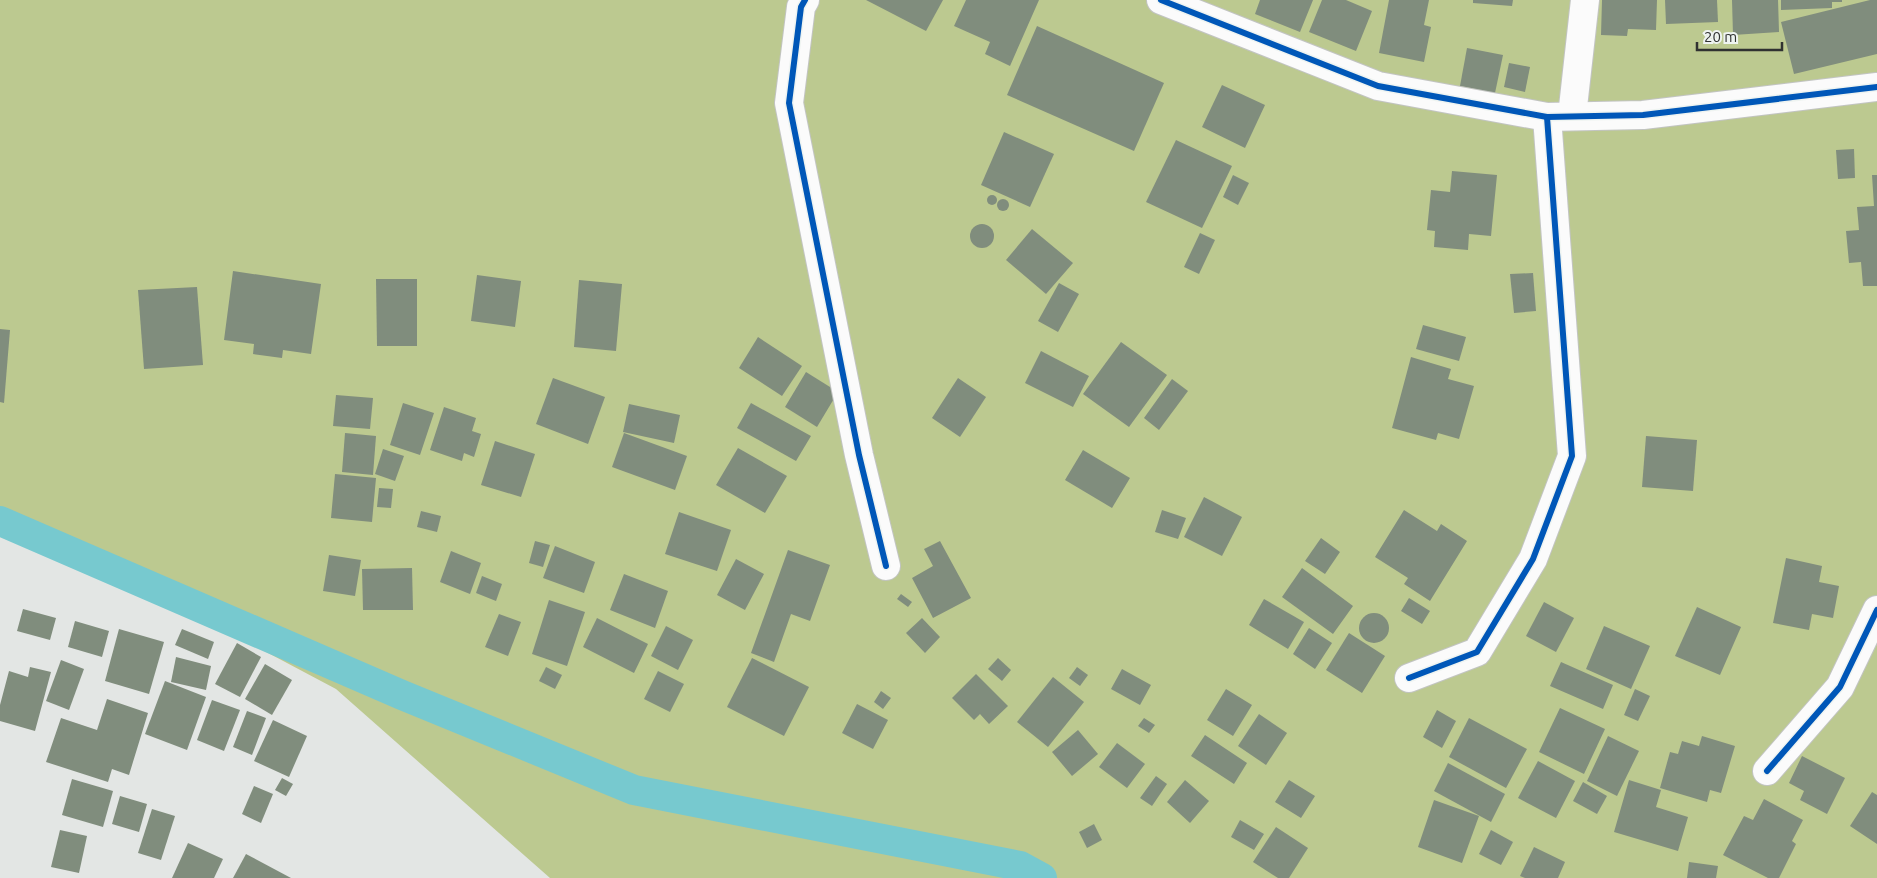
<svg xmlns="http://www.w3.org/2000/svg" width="1877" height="878" font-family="Ubuntu,sans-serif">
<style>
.forest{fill:#bcc990}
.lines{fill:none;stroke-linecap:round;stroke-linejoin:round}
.canal{stroke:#77c9cf;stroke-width:30}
.building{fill:#808d7d}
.street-casing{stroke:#c2c4c2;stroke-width:30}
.secondary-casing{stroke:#c2c4c2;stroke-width:30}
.street{stroke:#fbfbfb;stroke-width:28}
.secondary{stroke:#fbfbfb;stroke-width:28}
.cycleway-casing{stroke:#eff4f1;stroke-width:9}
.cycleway{stroke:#0057b8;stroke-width:6}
</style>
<rect width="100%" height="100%" fill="#e3e6e4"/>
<!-- forest -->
<path class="forest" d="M0,0H1877V878H550L336,689L200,617L0,536Z"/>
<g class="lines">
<!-- canal -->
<path class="canal" d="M0,521L402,695L634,790L1020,866L1042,878"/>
</g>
<!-- building -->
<g class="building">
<path d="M866,0H943L926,31Z"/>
<path d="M966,0H1039L1010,66L985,54L990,42L954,26Z"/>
<path d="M1260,0H1313L1300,32L1255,14Z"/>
<path d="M1322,0H1346L1372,11L1356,51L1309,32Z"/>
<path d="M1389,0H1429L1424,25L1431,27L1424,62L1379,53Z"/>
<path d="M1473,0H1513L1512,6L1473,3Z"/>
<path d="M1602,0H1657L1656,30L1628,29L1627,36L1601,35Z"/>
<path d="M1665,0H1717L1718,22L1666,24Z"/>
<path d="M1732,0H1778L1779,32L1733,35Z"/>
<path d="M1781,0H1842V2H1832V8L1781,10Z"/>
<path d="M1870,0H1877V54L1794,74L1781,22Z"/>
<path d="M1037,26L1164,83L1134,151L1007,95Z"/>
<path d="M1467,48L1503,55L1495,93L1460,86Z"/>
<path d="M1509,63L1530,67L1525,92L1504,87Z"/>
<path d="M1222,85L1265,105L1245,148L1202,127Z"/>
<path d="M1004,132L1054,154L1030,207L981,185Z"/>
<path d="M1176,140L1232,166L1202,228L1146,202Z"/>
<path d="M1854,149L1855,178L1838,179L1836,150Z"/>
<path d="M1452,171L1497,175L1491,236L1469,234L1468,250L1434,247L1435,231L1427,230L1431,190L1450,192Z"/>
<path d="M1233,175L1249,183L1238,205L1223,197Z"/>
<path d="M1872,175H1877V286H1863L1861,262L1849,263L1846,231L1859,230L1857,207L1874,206Z"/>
<circle cx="992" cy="200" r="5"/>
<circle cx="1003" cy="205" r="6"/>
<circle cx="982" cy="236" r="12"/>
<path d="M1032,229L1073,263L1046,294L1006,260Z"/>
<path d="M1200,233L1215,240L1199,274L1184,267Z"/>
<path d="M233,271L321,284L311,354L283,350L282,358L253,354L254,344L224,340Z"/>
<path d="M1533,273L1536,311L1514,313L1510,274Z"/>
<path d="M477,275L521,281L515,327L471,321Z"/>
<path d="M376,279H417V346H377Z"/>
<path d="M579,280L622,284L616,351L574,347Z"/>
<path d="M1059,283L1079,294L1058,332L1038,321Z"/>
<path d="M197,287L203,365L144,369L138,290Z"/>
<path d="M1423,325L1466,337L1459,361L1416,349Z"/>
<path d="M0,329L10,330L4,403L0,402Z"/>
<path d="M758,337L802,366L782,396L739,368Z"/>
<path d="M1121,342L1167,375L1129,427L1083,394Z"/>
<path d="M1041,351L1089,376L1073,407L1025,383Z"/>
<path d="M1411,357L1451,369L1448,379L1474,386L1459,439L1438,433L1436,440L1392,428Z"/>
<path d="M806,372L838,392L817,427L785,407Z"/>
<path d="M553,378L605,397L588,444L536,424Z"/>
<path d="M958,378L986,397L960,437L932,418Z"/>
<path d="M1172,379L1188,391L1159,430L1144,418Z"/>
<path d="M336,395L373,398L370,429L333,426Z"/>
<path d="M403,403L434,413L420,455L390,445Z"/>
<path d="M751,403L811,436L796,461L737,428Z"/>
<path d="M629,404L680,415L674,443L623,432Z"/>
<path d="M444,407L476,418L472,431L481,434L474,457L464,453L462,461L430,450Z"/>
<path d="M345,433L376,436L373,475L342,472Z"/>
<path d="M624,433L687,456L675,490L612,467Z"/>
<path d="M1646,436L1697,440L1693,491L1642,487Z"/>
<path d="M495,441L535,454L521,497L481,485Z"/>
<path d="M738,448L787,476L765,513L716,485Z"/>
<path d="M383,449L404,456L395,481L375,474Z"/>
<path d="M1083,450L1130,478L1112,508L1065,480Z"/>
<path d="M335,474L376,478L372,522L331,518Z"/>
<path d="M379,488L393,489L391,508L377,507Z"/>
<path d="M1204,497L1242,517L1222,556L1184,537Z"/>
<path d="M1162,510L1186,518L1178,539L1155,532Z"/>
<path d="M1404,510L1437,531L1441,524L1467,541L1430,601L1404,584L1408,578L1375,557Z"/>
<path d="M421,511L441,516L437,532L417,527Z"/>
<path d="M679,512L731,530L717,571L665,554Z"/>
<path d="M1321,538L1340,552L1325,574L1305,561Z"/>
<path d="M535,541L550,545L543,567L529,563Z"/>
<path d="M940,541L971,598L933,618L912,578L933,566L924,549Z"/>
<path d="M555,546L595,562L584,593L543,578Z"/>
<path d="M788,550L830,565L810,621L791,614L774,662L751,653Z"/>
<path d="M451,551L481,563L470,594L440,582Z"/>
<path d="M329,555L361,560L355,596L323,591Z"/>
<path d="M1786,558L1822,566L1819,582L1839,586L1833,618L1812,614L1809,630L1773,623Z"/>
<path d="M736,559L764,574L745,610L717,595Z"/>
<path d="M412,568L413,610H363L362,569Z"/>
<path d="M1302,568L1353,606L1333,634L1282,597Z"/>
<path d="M624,574L668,591L655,628L610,610Z"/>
<path d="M482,576L502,584L496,601L476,593Z"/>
<path d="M901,594L912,602L908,607L897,599Z"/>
<path d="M1409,598L1430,611L1422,624L1401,611Z"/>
<path d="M1264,599L1304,622L1288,649L1249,625Z"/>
<path d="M549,600L585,612L567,666L532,654Z"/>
<path d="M1544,602L1574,618L1556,652L1526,636Z"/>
<path d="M1697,607L1741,627L1720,675L1675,656Z"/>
<path d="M23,609L56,618L50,640L17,631Z"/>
<circle cx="1374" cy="628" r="15"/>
<path d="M499,614L521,622L508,656L485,647Z"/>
<path d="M597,618L648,644L634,673L583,647Z"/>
<path d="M922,618L940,637L925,653L906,633Z"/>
<path d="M75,621L109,631L102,657L68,647Z"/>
<path d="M666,626L693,640L678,670L651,656Z"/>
<path d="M1604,626L1650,646L1631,689L1586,669Z"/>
<path d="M1309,628L1332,643L1315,669L1293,654Z"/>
<path d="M119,629L164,642L149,694L105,681Z"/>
<path d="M182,629L214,642L208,659L175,645Z"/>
<path d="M1349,633L1385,656L1362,693L1326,670Z"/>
<path d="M237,643L261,657L240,697L215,684Z"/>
<path d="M176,657L211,666L206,690L171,682Z"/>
<path d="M752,658L809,687L784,736L727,707Z"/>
<path d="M998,658L1011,670L1002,681L988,669Z"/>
<path d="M61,660L84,669L69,710L46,701Z"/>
<path d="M1561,662L1613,685L1603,709L1550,686Z"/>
<path d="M265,664L292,680L272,715L245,699Z"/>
<path d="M30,667L51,672L35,731L0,721V705L9,671L28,677Z"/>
<path d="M546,667L562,675L555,689L539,681Z"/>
<path d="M1077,667L1088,675L1080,686L1069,678Z"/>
<path d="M1122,669L1151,685L1140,705L1111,689Z"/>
<path d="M658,671L684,684L670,712L644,699Z"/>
<path d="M976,674L1008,706L989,724L980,714L974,720L952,698Z"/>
<path d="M1053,677L1084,702L1048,747L1017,722Z"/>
<path d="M165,681L206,697L187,750L145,734Z"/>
<path d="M1226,689L1252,705L1233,736L1207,720Z"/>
<path d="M1635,689L1650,696L1638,721L1624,715Z"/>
<path d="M881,691L891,698L883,709L874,702Z"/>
<path d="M107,699L148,713L129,775L112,769L108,782L46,762L61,718L97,730Z"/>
<path d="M212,700L240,710L224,751L197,740Z"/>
<path d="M857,704L888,720L873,749L842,733Z"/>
<path d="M1560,708L1605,729L1584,774L1539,752Z"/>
<path d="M1437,710L1456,721L1442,748L1423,737Z"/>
<path d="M247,711L266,718L252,755L233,747Z"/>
<path d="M1259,714L1287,733L1266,765L1238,746Z"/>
<path d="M1144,718L1155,725L1149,733L1138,726Z"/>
<path d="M1469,718L1527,749L1506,788L1449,757Z"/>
<path d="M273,720L307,736L289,777L254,761Z"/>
<path d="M1078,730L1098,754L1072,776L1052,752Z"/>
<path d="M1205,735L1247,763L1234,784L1191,756Z"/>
<path d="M1608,736L1639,751L1617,796L1587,781Z"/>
<path d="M1702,736L1735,746L1721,793L1710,790L1707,802L1660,788L1670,752L1678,754L1682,741L1699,746Z"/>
<path d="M1117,743L1145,764L1127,788L1099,767Z"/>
<path d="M1802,756L1845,778L1827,814L1800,800L1804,791L1789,783Z"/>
<path d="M1538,761L1575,781L1556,818L1518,798Z"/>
<path d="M1448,763L1505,794L1491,822L1434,791Z"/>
<path d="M1156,776L1167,784L1152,806L1140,798Z"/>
<path d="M282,778L293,784L286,796L275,790Z"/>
<path d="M72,779L113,791L103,827L62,815Z"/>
<path d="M1185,780L1209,801L1190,823L1167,802Z"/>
<path d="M1289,780L1315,796L1301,818L1275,802Z"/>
<path d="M1629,780L1661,790L1656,807L1688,817L1678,851L1614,832Z"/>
<path d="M1583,782L1607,796L1597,814L1573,801Z"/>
<path d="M254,786L273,794L261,823L242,814Z"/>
<path d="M1872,792L1877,795V844L1850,826Z"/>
<path d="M120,796L147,804L139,832L112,824Z"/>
<path d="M1764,799L1803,820L1792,841L1796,844L1779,878H1768L1723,855L1744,816L1753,820Z"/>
<path d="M1434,800L1479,816L1462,863L1418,847Z"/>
<path d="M152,809L175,816L161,860L138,853Z"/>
<path d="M1240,820L1264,834L1254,850L1231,837Z"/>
<path d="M1094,824L1102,840L1087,848L1079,832Z"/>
<path d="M1276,827L1308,848L1289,878H1278L1253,862Z"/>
<path d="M60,830L87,836L79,873L51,867Z"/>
<path d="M1491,830L1513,842L1501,865L1479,854Z"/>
<path d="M188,843L223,859L214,878H172Z"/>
<path d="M1534,847L1565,862L1558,878H1525L1520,876Z"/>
<path d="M246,854L291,878H233Z"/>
<path d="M1689,862L1718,866L1716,878H1687Z"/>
</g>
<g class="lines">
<!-- street casing -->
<g class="street-casing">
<g id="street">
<path d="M805,0L801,7L789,103L859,455L886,566"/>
<path d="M1572,116L1585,0"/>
<path d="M1409,678L1477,652L1533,559L1572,456L1547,117"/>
<path d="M1767,771L1840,687L1877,610"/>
</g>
</g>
<!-- secondary casing -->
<g class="secondary-casing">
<path id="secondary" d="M1161,0L1378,86L1547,117L1643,115L1877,87"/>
</g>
<!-- street -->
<use href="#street" class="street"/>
<!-- secondary -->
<use href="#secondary" class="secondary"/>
<!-- cycleway casing -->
<g class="cycleway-casing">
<g id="cycleway">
<path d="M805,0L801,7L789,103L859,455L886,566"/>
<path d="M1161,0L1378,86L1547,117L1643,115L1877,87"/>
<path d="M1409,678L1477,652L1533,559L1572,456L1547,117"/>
<path d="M1767,771L1840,687L1877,610"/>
</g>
</g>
<!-- cycleway -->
<use href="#cycleway" class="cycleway"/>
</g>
<!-- scale -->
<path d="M1697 42v8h85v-8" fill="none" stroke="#303231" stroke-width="2.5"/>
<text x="1704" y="42" font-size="15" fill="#303231" stroke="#eff4f1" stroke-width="4" paint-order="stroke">20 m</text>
</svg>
